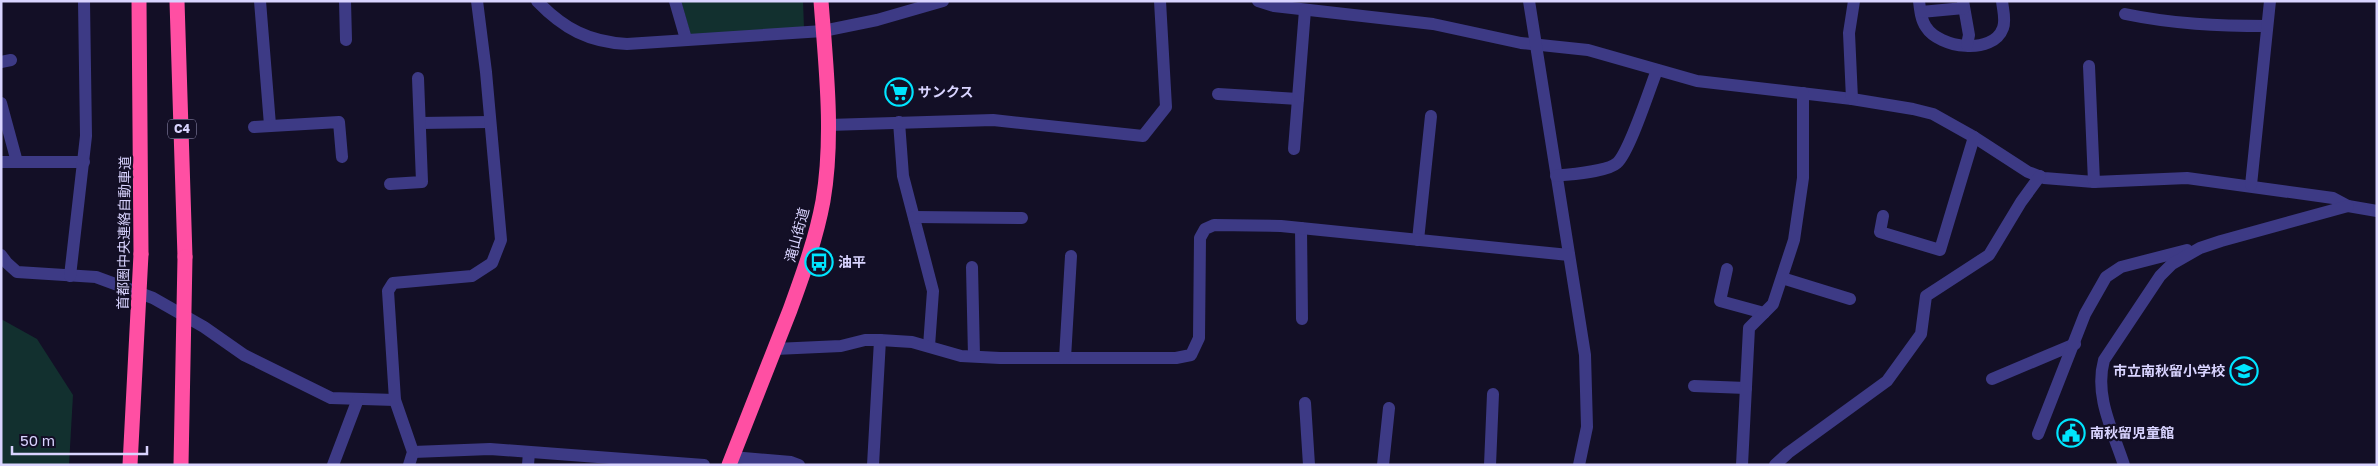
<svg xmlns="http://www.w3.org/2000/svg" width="2378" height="466" font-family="'Golos Text','Noto Sans JP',sans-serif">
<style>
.green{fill:#12302f}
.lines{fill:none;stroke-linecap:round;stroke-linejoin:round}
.minor{stroke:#3d3a85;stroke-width:12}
.highway{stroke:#ff4fa3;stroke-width:15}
.highway-bridge{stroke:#ff4fa3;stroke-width:15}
.labels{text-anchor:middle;stroke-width:4.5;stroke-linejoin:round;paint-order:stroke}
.shield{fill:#130f26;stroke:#9e99be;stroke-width:1}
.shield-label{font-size:12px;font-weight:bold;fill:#d9d4ff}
.poi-label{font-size:14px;font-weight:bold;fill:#d9d4ff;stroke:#130f26;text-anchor:start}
.street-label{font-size:14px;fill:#d9d4ff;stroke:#130f26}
</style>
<rect width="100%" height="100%" fill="#130f26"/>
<!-- green -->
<g class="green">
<path d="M681,1H803L804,28L691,36Z"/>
<path d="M1,319L37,339L73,395L69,465H1Z"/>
</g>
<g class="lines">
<!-- minor -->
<g class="minor">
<path d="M260,1L270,125"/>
<path d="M345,1L346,40"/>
<path d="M537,1C564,29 589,42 627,44L823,31L877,20L943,1"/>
<path d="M675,1L686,39"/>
<path d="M1258,1L1274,6L1433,24L1521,43L1588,50L1697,81L1852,99L1913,109L1933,114L1974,137L2028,172L2044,178L2094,182L2187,178L2333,198L2348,206L2377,211"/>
<path d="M1529,1L1585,355L1587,427L1579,465"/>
<path d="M1919,1C1920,10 1921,20 1926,27C1939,48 1993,56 2003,28C2006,20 2003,10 2002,1"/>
<path d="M1963,1L1969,35L1967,45"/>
<path d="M1921,12L1964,8"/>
<path d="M2125,14C2173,24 2218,26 2267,26"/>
<path d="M1,62L11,60"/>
<path d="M2089,66L2094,182"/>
<path d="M1218,94L1298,99"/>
<path d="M1852,99L1849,33L1854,1"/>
<path d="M1,103L17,162"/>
<path d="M899,122L903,176L933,291L929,346"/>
<path d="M420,123L490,122"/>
<path d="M828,125L993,120L1143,136L1166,107L1160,1"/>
<path d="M254,127L339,122L342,157"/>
<path d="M1294,149L1305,10"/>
<path d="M1,162H84"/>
<path d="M1556,176C1571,174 1607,172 1617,163C1629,153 1650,88 1657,70"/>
<path d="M390,184L422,182L418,78"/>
<path d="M2251,185L2270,1"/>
<path d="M1883,216L1880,232L1940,250L1974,137"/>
<path d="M914,217L1022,218"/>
<path d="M1301,228L1302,319"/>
<path d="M1418,240L1431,116"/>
<path d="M1,255L7,263L17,272L96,277L153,298L204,327L244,355L331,398L395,400"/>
<path d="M972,267L974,356"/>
<path d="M1727,269L1720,301L1764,313"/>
<path d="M70,276L86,136L84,1"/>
<path d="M1782,278L1850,299"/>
<path d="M775,349L841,346L865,340H880L912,342L961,356L1000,358H1176L1191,355L1199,338L1200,238L1205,229L1214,225L1281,226L1569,255"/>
<path d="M1065,358L1071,256"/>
<path d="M1992,379L2075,344"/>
<path d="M1694,386L1746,388"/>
<path d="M1305,403L1309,465"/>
<path d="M2038,434L2085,314L2106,277L2121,267L2187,250"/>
<path d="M413,452L490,449L704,465"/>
<path d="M732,457L791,462L799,465"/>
<path d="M333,465L358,399"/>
<path d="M409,465L413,452L395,400L388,291L393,283L472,276L492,263L501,240L486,72L477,1"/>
<path d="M528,465L529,452"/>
<path d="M873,465L880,340"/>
<path d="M1383,465L1389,408"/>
<path d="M1490,465L1493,394"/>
<path d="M1742,465L1749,328L1773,304L1794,240L1803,178V93"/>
<path d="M1775,465L1788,453L1887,381L1921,334L1926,296L1989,255L2021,202L2040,176"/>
<path d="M2124,465C2113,431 2094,396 2104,360L2160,276L2172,264L2200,248L2221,241L2348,206"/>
</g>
<!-- highway -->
<g class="highway">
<path d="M139,1L141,254"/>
<path d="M177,1L185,257"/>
<path d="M729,465C749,413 770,362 790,310C803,274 816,239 823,201C834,136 826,67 821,1"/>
</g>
<!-- highway-bridge -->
<g class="highway-bridge">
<path d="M130,465L141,254"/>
<path d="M181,465L185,257"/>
</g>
</g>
<!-- icons -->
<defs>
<g id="supermarket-ring" transform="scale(1.4375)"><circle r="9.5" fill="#130f26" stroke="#00e5ff" stroke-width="1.5"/><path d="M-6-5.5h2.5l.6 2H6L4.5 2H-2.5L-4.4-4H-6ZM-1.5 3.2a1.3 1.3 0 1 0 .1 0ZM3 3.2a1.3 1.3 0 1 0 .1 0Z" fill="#00e5ff"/></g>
<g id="bus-ring" transform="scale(1.4375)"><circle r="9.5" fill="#130f26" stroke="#00e5ff" stroke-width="1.5"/><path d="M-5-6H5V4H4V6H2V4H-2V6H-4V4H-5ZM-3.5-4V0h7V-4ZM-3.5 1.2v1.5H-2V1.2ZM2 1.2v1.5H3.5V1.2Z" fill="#00e5ff"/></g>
<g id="school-ring" transform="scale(1.4375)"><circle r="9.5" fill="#130f26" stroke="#00e5ff" stroke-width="1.5"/><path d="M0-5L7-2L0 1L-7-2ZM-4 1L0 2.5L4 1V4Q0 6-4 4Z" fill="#00e5ff"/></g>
<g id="civic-ring" transform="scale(1.4375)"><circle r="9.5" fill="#130f26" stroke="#00e5ff" stroke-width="1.5"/><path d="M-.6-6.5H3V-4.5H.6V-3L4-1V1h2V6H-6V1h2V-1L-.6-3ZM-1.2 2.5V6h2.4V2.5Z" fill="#00e5ff"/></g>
</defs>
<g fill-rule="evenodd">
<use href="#supermarket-ring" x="899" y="92"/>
<use href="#bus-ring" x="819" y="262"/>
<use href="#school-ring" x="2244" y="371"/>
<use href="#civic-ring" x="2071" y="433"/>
</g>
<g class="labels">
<!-- shield labels -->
<rect class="shield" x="168" y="119.5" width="28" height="19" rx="4"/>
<g class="shield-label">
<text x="182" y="133">C4</text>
</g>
<!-- poi labels -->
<g class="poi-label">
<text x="918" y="97">サンクス</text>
<text x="838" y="267">油平</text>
<text x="2225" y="376" text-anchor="end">市立南秋留小学校</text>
<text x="2090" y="438">南秋留児童館</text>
</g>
<!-- street labels -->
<g class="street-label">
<text transform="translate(124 233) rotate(-89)" y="5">首都圏中央連絡自動車道</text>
<text transform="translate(797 235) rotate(-75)" y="5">滝山街道</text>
</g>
</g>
<!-- border -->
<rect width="2378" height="466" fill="none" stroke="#d9d4ff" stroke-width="5"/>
<!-- scale -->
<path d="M12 446v8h135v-8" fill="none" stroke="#d9d4ff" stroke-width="2.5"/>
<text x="20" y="446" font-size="15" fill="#d9d4ff" stroke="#130f26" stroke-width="4" paint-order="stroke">50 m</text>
</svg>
